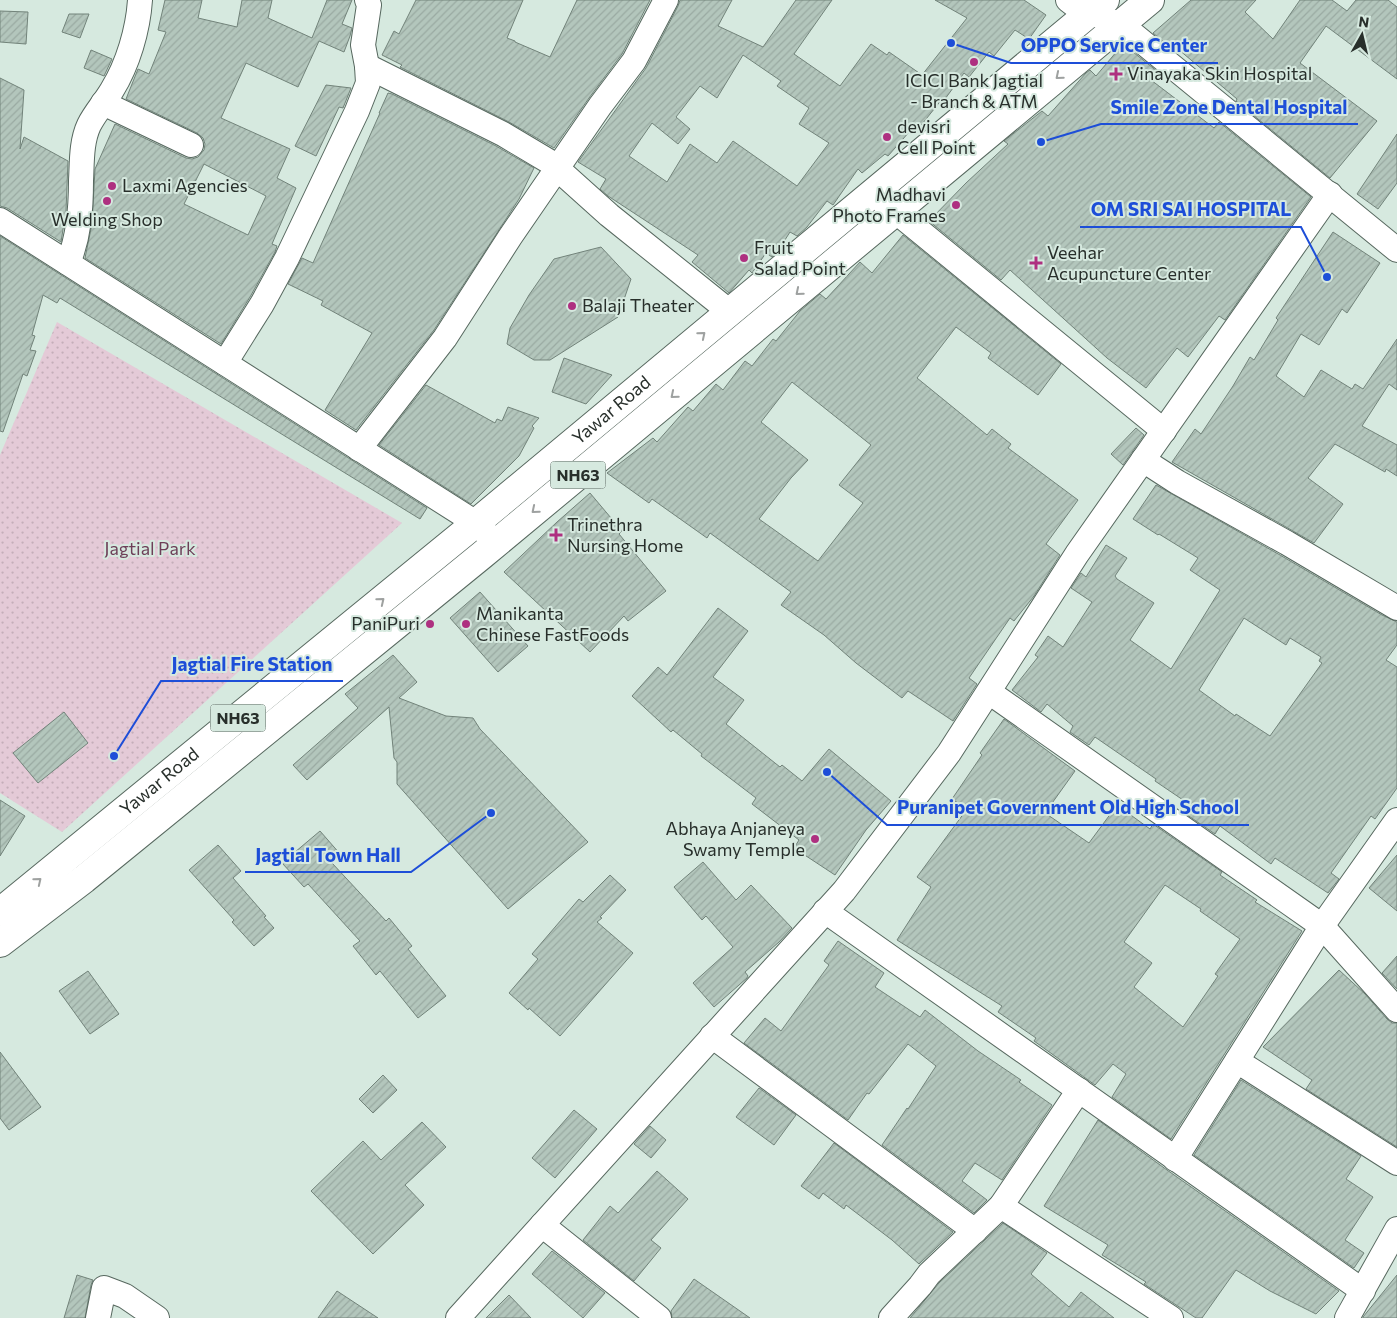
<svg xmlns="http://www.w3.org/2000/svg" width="1397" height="1318" font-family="Commissioner,sans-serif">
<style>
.park{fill:url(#park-dots)}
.building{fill:url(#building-hatch);stroke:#72837a;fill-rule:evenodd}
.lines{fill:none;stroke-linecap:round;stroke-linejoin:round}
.street-casing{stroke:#57685f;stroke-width:26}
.highway-casing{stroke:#57685f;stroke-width:30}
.street{stroke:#fff;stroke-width:24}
.highway{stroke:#fff;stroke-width:28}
.oneway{stroke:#9ea1a0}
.poi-dot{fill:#ae3080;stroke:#d6e9df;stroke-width:2}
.labels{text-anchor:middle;stroke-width:4;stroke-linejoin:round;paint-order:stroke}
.shield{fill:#d6e9df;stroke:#5c6761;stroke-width:1}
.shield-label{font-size:16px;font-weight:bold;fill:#282f2b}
.poi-label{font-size:18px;fill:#282f2b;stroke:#d6e9df;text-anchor:start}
.street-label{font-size:18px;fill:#282f2b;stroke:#d6e9df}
.park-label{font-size:18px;fill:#6d3f58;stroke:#d6e9df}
.leader{fill:none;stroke:#1d4ed8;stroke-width:2}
.callout-dot{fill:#1d4ed8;stroke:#d6e9df;stroke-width:2}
.callout-label{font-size:19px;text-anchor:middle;font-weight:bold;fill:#1d4ed8;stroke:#d6e9df;stroke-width:4;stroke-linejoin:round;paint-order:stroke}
</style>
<defs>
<pattern id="park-dots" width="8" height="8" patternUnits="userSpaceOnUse" patternTransform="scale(1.25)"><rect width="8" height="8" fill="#e4cad7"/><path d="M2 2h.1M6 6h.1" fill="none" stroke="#c4aeb9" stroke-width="1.8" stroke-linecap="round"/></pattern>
<pattern id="building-hatch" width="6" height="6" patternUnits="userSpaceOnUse" patternTransform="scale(1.25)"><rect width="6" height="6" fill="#b3c6bc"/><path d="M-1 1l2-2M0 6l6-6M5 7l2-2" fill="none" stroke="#9aaaa2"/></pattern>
</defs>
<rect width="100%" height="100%" fill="#d6e9df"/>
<!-- park -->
<path class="park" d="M57,322L402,523L62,832L0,793V455Z"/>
<!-- building -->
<g class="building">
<path d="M165,0H202L198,18L237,27L242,0H272L268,18L312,38L327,0H352L342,24L352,28L350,36L344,52L319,41L298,87L246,63L221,118L290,149L277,178L296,188L272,244L277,246L275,252L250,297L221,344L85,258L92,224L95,169L115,124L186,158L192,159L198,157L204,150L205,144L203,138L197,133L126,99L138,69L149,74L166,32L158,30ZM204,164L266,196L248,235L184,204Z"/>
<path d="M416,0H523L507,38L515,41V42L550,57L577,0H650L622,54L589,98L554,148L509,122L400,67L402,65L382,55L394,31L399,34Z"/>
<path d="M680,0H732L718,26L763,47L796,0H832L794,54L840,86L871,44L887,55L889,52L922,75L967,18L935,0H1024L1046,15L1029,39L1015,30L994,56L989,52L969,77L964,73L945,99L943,98L914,134L910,131L888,156L885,154L862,173L858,169L833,205L827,201L807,227L797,236L790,232L776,254L772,257L766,253L752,273L749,270L729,293L692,262L698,255L608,196L600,189L606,179L578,162L646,68L678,6ZM743,55L781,81L777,86L809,108L799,124L829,143L797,186L733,141L717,163L690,144L667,182L629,156L652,123L678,144L690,129L676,117L700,86L717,98Z"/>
<path d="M1191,0H1256L1245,12L1273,39L1300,0H1332L1347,11L1356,0H1388L1397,7V79L1326,26L1300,63L1377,121L1330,178L1236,101L1237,99L1178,49L1176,52L1153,33Z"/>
<path d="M0,11L28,12L26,44L0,42Z"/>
<path d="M69,14H89L80,38L62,32Z"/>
<path d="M1123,44L1158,72L1151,80L1214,128L1219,122L1311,197L1225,320L1219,316L1188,357L1177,348L1146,388L1107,358L1010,270L1001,280L929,221L966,183L1008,144L1004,141L1042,111L1048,116L1086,73L1090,70L1096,76Z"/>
<path d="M91,50L112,59L104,76L84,68Z"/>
<path d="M0,78L24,90L20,149L24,137L68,161L66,211L61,242L7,208L0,206Z"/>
<path d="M326,85L351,88L343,108L339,107L316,156L295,146Z"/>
<path d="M388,93L392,94L496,146L534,168L519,199L434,330L356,430L325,410L372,333L321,305L323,301L288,284L302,258L313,263L380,113H379Z"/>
<path d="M1397,134V183L1378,209L1357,194Z"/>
<path d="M1333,232L1380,263L1347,313L1342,309L1319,345L1301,334L1276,376L1304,397L1321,370L1352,389L1355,384L1363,389L1397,339V390L1389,384L1362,426L1397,445V476L1386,469L1385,472L1335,444L1308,478L1343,504L1314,543L1172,462L1195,429L1201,434L1233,386L1250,357L1254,360L1278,320L1276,318Z"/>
<path d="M903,235L1061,364L1038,395L988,358L991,353L956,327L917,378L987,435L992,429L1011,444L1008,448L1078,500L1046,544L1060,555L1034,596L1014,621L1010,618L969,678L977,684L953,721L908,691L902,698L856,663L824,635L781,605L791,592L710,533L707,538L652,499L649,503L607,473L653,438L657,442L688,407L693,411L716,384L723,390L745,361L752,366L773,339L776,341L800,311L820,294L826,299L860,262L872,273ZM792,382L871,445L839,485L863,503L818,561L759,519L791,478L808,460L761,422Z"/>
<path d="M0,236L427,508L420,519L60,298L57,303L43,295L32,335L35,336L30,350L36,351L27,376L23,374L3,432L0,431Z"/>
<path d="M601,247L631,279L618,317L550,360H534L507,344L510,328L529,295L554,259Z"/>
<path d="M564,358L612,375L586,404L552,392Z"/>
<path d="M426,385L495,423L497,419L502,421L508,407L539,418L532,426L534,428L519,456L471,504L379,445Z"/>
<path d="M1136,428L1144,435L1123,465L1111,454Z"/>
<path d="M1156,485L1280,555L1382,615L1397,622V645L1386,660L1397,667V788L1375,819L1371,816L1331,873L1339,879L1328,893L1275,858L1271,864L1220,826L1215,834L1180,810L1186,802L1155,781L1156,779L1095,737L1089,745L1070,732L1073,726L1047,704L1041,712L1012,690L1038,657L1035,655L1048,636L1063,647L1092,602L1071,588L1081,573L1086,577L1106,545L1127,558L1115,576L1117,579L1154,603L1130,640L1171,669L1220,590L1190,570L1198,558L1159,534L1158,535L1133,519ZM1244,618L1286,645L1290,638L1321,657L1319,661L1322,663L1270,736L1236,714L1235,716L1199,690Z"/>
<path d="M590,493L622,531L619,534L666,591L628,621L624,616L590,652L504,572L557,522Z"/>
<path d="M480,592L528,646L498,672L450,618Z"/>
<path d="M718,608L748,631L713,677L744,700L726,724L780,767L782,765L802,781L829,749L891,801L866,830L835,875L794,848L799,840L752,804L756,798L701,756L702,754L673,730L671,732L632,696L658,667L667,675Z"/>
<path d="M393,655L417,682L399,698L446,716L473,718L480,729L588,842L508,909L397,784V762L394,758L389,707L307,780L293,765L358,708L345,694Z"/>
<path d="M64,712L88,743L38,783L13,753Z"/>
<path d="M1004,719L1075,771L1045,813L1089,843L1117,805L1150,829L1153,824L1222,872L1220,875L1257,900L1255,902L1302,931L1171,1139L1112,1097L1126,1074L1113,1064L1095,1085L1034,1041L1036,1038L998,1012L1002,1006L897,940L931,887L917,877L967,809L952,799L982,755L980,753ZM1165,885L1201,909L1200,911L1240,939L1215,974L1218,976L1183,1027L1134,987L1152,963L1124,942Z"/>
<path d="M0,800L25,816L0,856Z"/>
<path d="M320,831L341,855L332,863L386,921L389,918L412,946L408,949L446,996L418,1018L380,971L376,975L353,946L360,941L308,884L304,887L282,863Z"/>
<path d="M218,845L241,871L233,878L266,916L264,917L274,928L254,946L232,922L234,920L189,870Z"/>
<path d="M1397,855V911L1369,888Z"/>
<path d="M703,862L736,900L751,885L792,928L779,942L745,972L748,976L747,978L714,1007L693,983L733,947L706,916L702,920L674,887Z"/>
<path d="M610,875L626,890L600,917L602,918L597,922L633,953L560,1036L529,1008L528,1010L509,993L538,959L532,954L579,899L583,902Z"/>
<path d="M838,941L884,973L875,987L920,1017L925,1010L978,1051L1021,1080L1019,1082L1052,1105L1002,1180L975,1163L962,1181L987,1200L974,1213L882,1145L907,1108L908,1109L936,1066L908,1044L869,1094L867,1093L848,1120L744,1043L765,1018L781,1031L829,965L824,961Z"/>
<path d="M1397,956V989L1382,973Z"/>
<path d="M1339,970L1365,994L1387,1019L1392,1023H1397V1147L1306,1089L1312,1080L1263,1047Z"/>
<path d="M88,971L119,1014L90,1034L59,991Z"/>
<path d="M0,1052L41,1107L9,1130L0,1118Z"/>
<path d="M383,1075L397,1090L373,1113L359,1099Z"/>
<path d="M1241,1080L1361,1156L1346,1179L1373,1197L1345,1240L1364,1253L1354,1268L1194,1155Z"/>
<path d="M759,1088L796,1115L774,1145L736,1117Z"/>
<path d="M574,1110L597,1129L555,1178L532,1158Z"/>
<path d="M1098,1120L1167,1170L1339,1291L1316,1314L1270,1291L1236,1270L1202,1318H1196L1144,1284L1146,1282L1102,1255L1108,1245L1044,1206Z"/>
<path d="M422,1122L446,1147L405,1185L424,1205L373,1254L311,1191L363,1141L381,1160Z"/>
<path d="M650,1126L666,1140L651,1158L634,1144Z"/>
<path d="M834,1143L953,1232L919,1264L892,1240L846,1205L844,1209L823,1193L819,1199L801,1186Z"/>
<path d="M657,1171L688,1199L651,1240L661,1248L634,1281L583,1240L610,1206L618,1213Z"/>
<path d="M1003,1223L1047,1253L1031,1274L1069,1307L1081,1292L1114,1318H910L939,1283Z"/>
<path d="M552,1251L605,1293L583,1318L532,1274Z"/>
<path d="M77,1275L93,1280L91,1285L85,1318H64Z"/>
<path d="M1397,1275V1318H1363V1317Z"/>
<path d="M694,1279L750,1318H672L671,1311Z"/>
<path d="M337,1291L378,1318H318Z"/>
<path d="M509,1295L531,1318H486Z"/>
</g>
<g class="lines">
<!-- street casing -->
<g class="street-casing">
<g id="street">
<path d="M1068,0L1077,7L1123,26L1397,250"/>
<path d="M367,66L503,134L550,162L609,215L730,312"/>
<path d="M103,103L191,145"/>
<path d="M873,193L1164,431"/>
<path d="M0,220L476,523L488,535"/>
<path d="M68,263C79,237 81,209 81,181C82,163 81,142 89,125C95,113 105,102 112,90C128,64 138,30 140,0"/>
<path d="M225,363L262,304L287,258L357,111L368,83L367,66L363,45L369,5L367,0"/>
<path d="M359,449L445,338L510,237L600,106L634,61L666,0"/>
<path d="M1143,460L1177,482L1287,543L1397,608"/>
<path d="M989,692L1322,926L1397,1010"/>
<path d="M825,911L1363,1291"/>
<path d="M712,1036L975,1231"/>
<path d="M1237,1061L1397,1163"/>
<path d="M1175,1159L1322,926L1397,820"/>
<path d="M1001,1206L1171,1318"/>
<path d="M542,1225L659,1318"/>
<path d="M98,1318L104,1288L125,1296L157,1318"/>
<path d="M458,1318L844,891L949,753L1077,554L1330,194"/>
<path d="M891,1318L920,1286L929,1274L1001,1206L1079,1090"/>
<path d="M1347,1318L1397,1229"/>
</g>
</g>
<!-- highway casing -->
<g class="highway-casing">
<g id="highway">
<path id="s1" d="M0,912L476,523L1105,0"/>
<path d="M0,943L84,879L482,555L1150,0"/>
</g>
</g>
<!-- street -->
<use href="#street" class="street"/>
<!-- highway -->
<use href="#highway" class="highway"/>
</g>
<!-- one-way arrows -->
<defs><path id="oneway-chevron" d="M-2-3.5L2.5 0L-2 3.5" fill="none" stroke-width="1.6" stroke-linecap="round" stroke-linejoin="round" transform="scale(1.25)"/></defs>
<g class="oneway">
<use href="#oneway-chevron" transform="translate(1059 76) rotate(140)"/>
<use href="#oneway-chevron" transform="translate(799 292) rotate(140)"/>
<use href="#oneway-chevron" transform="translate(702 335) rotate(-40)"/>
<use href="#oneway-chevron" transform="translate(674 395) rotate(140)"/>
<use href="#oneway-chevron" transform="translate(535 510) rotate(140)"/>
<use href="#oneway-chevron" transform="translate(381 601) rotate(-39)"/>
<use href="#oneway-chevron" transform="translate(38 881) rotate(-39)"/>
</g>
<!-- markers -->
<g class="poi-dot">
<circle cx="974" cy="62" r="5"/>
<path d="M1113.5 66.5h5v5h5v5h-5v5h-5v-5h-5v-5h5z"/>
<circle cx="887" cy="137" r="5"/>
<circle cx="112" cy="186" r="5"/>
<circle cx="107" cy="201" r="5"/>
<circle cx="956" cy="205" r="5"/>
<circle cx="744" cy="258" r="5"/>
<path d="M1033.5 255.5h5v5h5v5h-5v5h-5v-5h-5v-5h5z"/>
<circle cx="572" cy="306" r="5"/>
<path d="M553.5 527.5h5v5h5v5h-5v5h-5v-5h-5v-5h5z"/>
<circle cx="430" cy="624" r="5"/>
<circle cx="466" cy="624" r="5"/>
<circle cx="815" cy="839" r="5"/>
</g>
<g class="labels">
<!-- shield labels -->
<g class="shield">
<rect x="550.5" y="461.5" width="55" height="27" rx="4"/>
<rect x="210.5" y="704.5" width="55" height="27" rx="4"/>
</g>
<g class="shield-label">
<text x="578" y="481">NH63</text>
<text x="238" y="724">NH63</text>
</g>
<!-- poi labels -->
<g class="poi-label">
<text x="1127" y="80">Vinayaka Skin Hospital</text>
<text x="974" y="87" text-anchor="middle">ICICI Bank Jagtial<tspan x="974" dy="21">- Branch &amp; ATM</tspan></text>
<text x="897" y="133">devisri<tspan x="897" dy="21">Cell Point</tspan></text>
<text x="122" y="192">Laxmi Agencies</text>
<text x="946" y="201" text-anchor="end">Madhavi<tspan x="946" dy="21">Photo Frames</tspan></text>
<text x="107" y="226" text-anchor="middle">Welding Shop</text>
<text x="754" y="254">Fruit<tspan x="754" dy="21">Salad Point</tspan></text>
<text x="1047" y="259">Veehar<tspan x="1047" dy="21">Acupuncture Center</tspan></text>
<text x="582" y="312">Balaji Theater</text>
<text x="567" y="531">Trinethra<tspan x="567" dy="21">Nursing Home</tspan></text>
<text x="476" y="620">Manikanta<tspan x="476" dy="21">Chinese FastFoods</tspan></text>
<text x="420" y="630" text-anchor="end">PaniPuri</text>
<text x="805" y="835" text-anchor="end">Abhaya Anjaneya<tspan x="805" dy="21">Swamy Temple</tspan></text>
</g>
<!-- street labels -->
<g class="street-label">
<text dy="6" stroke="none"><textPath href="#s1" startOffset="791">Yawar Road</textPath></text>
<text dy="6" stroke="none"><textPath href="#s1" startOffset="206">Yawar Road</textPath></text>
</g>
<!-- park labels -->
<g class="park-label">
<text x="150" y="555">Jagtial Park</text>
</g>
</g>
<!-- callouts -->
<path class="leader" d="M951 43L1011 63H1218M1041 142L1101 124H1358M1327 277L1301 227H1080M114 756L161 681H343M827 772L887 825H1249M491 813L411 872H245"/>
<g class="callout-dot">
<circle cx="951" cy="43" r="5"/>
<circle cx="1041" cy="142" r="5"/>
<circle cx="1327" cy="277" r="5"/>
<circle cx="114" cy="756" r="5"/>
<circle cx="827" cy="772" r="5"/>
<circle cx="491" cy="813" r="5"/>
</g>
<g class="callout-label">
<text x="1114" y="52">OPPO Service Center</text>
<text x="1229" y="114">Smile Zone Dental Hospital</text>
<text x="1191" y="216">OM SRI SAI HOSPITAL</text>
<text x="252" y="671">Jagtial Fire Station</text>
<text x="1068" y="814">Puranipet Government Old High School</text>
<text x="328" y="862">Jagtial Town Hall</text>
</g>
<!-- north arrow -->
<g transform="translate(1362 35) rotate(8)" stroke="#d6e9df" stroke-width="4" paint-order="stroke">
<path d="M0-4L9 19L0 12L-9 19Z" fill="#282f2b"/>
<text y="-8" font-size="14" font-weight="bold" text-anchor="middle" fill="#282f2b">N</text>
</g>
</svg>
